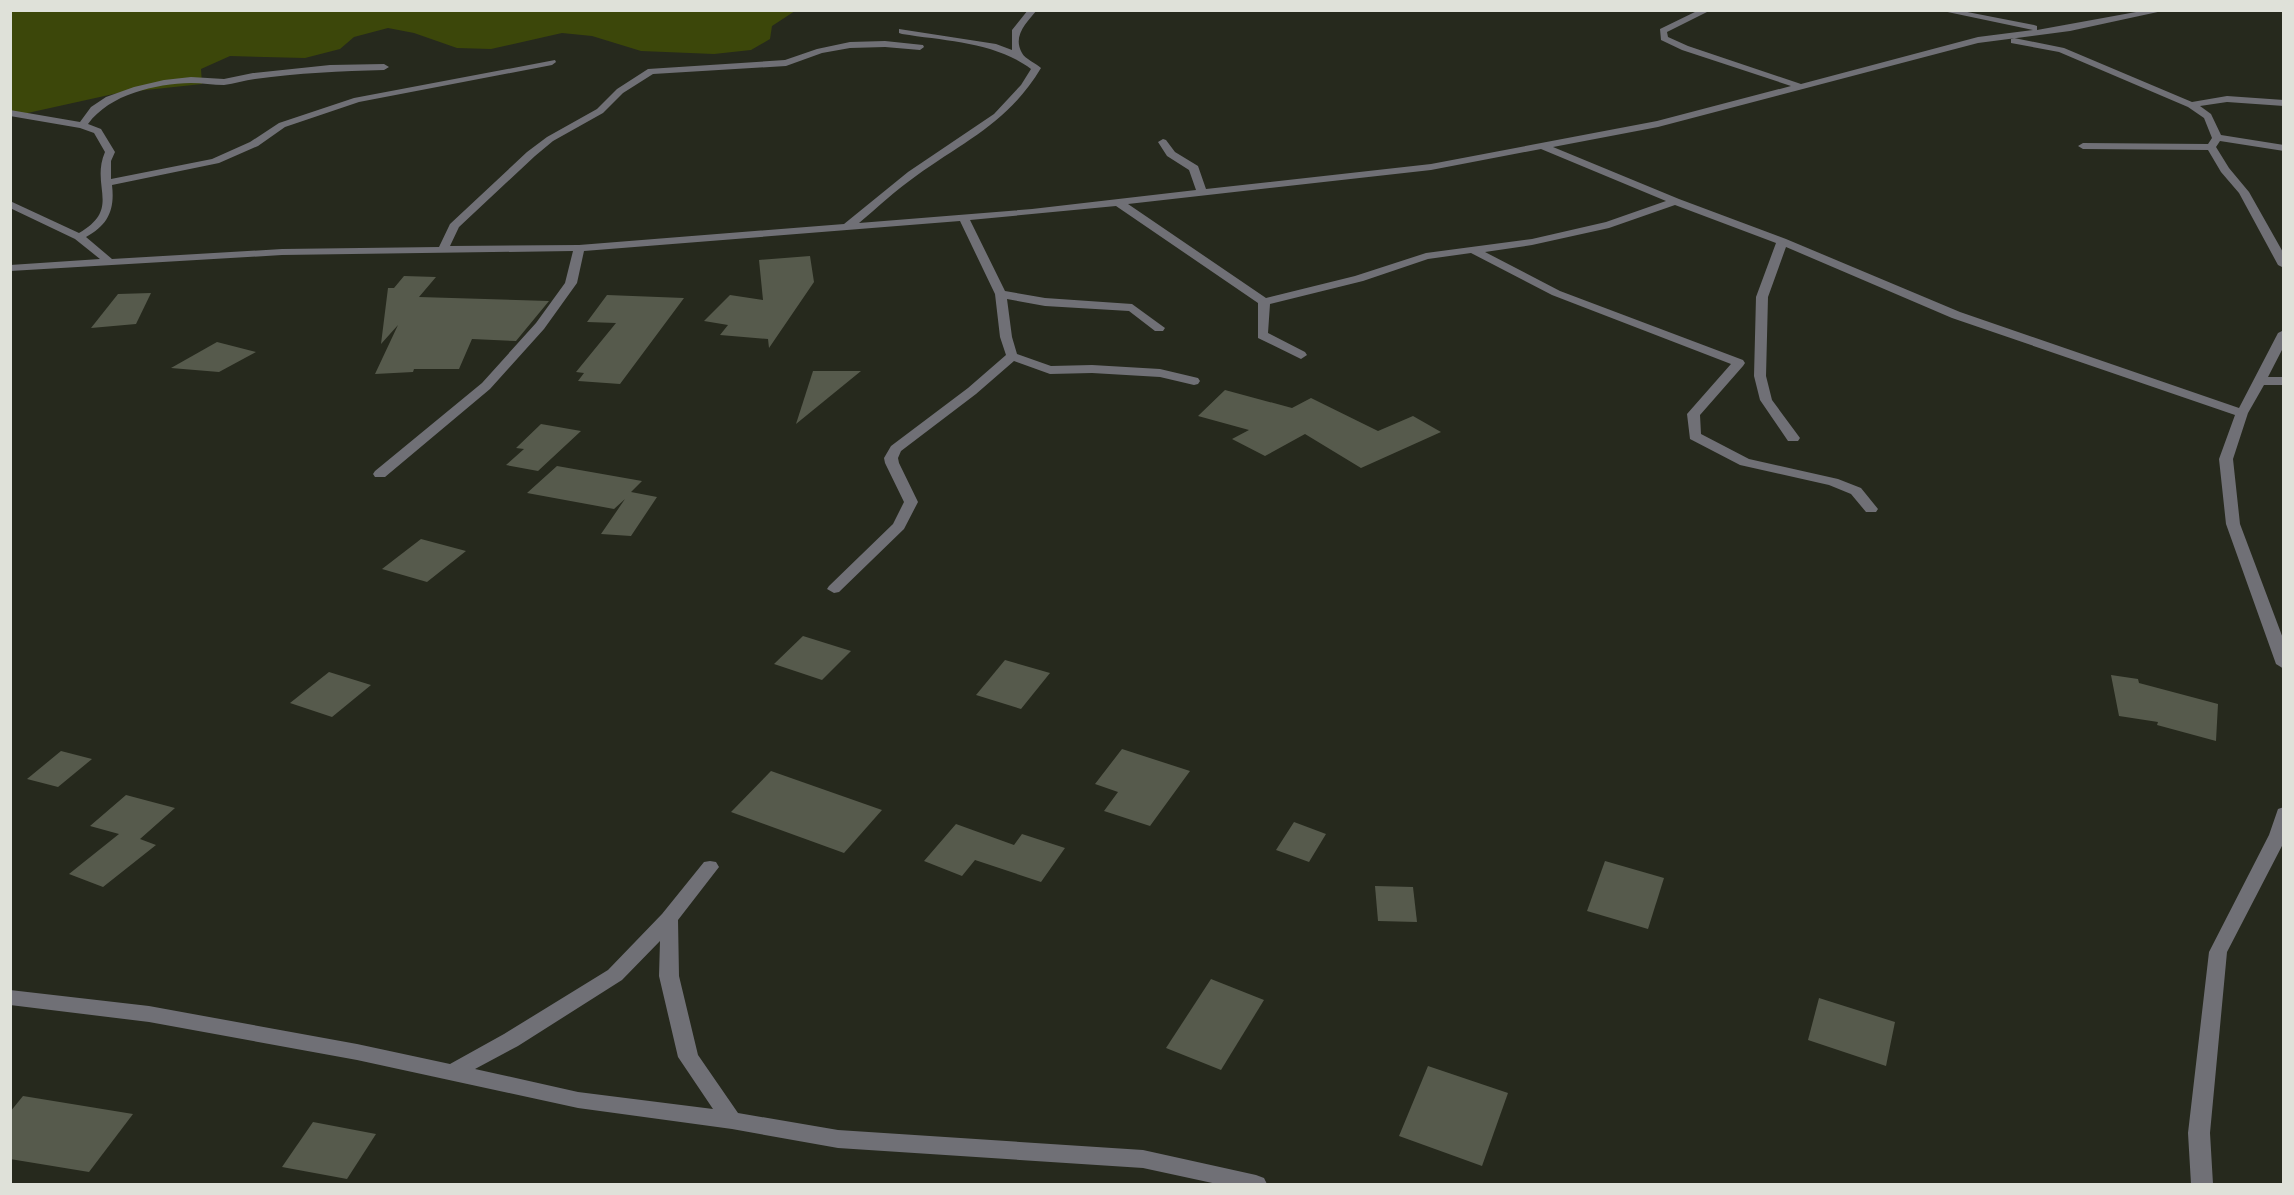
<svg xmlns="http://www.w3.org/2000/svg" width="2294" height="1195" font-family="Arial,sans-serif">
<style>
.green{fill:#3c470a}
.building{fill:#565a4c}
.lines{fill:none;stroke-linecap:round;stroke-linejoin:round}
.minor{fill:#707076;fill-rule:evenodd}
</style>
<rect width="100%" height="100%" fill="#26291d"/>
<!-- green -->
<path class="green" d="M10,11H795L772,26L770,39L751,50L714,54L641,51L592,36L562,33L491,49L457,48L414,33L388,28L354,37L340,49L305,58L230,56L201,69L202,84L118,93L23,114L11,112Z"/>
<!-- building -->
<g class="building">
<path d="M810,256L814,282L769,348L768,339L720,335L728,325L704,321L730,295L763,300L759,260Z"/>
<path d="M404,276L436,277L419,297L549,301L516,341L472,339L459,369H414L413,372L375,374L398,325L381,344L388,288H394Z"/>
<path d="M151,293L136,324L91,328L118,294Z"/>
<path d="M607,295L684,298L620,384L578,381L584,373L576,372L616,323L587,322Z"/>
<path d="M217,342L256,352L219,372L171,368Z"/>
<path d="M813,371H861L796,424Z"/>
<path d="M1225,390L1292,408L1311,398L1378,431L1413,416L1441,432L1361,468L1305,434L1265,456L1232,439L1249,430L1198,416Z"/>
<path d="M541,424L581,431L538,471L506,465L524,449L516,448Z"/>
<path d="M557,466L642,481L631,492L657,497L631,536L601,534L625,499L614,509L527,493Z"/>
<path d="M421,539L466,551L427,582L382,569Z"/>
<path d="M803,636L851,651L822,680L774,664Z"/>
<path d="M1005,660L1050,673L1021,709L976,695Z"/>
<path d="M329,672L371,685L332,717L290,703Z"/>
<path d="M2111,675L2138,679L2139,683L2218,704L2216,741L2157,725L2158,722L2119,716Z"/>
<path d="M1122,749L1190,771L1150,826L1104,811L1118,792L1095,784Z"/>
<path d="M61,751L92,759L58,787L27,779Z"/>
<path d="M771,771L882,810L844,853L731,812Z"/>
<path d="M126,795L175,808L140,839L156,845L103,887L69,874L119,834L90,826Z"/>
<path d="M1294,822L1326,834L1309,862L1276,850Z"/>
<path d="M956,824L1014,845L1022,834L1065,848L1041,882L975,860L962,876L924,861Z"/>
<path d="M1605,861L1664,878L1648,929L1587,911Z"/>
<path d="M1375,886L1413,887L1417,922L1378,921Z"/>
<path d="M1211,979L1264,1000L1221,1070L1166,1048Z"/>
<path d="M1819,998L1895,1022L1886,1066L1808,1040Z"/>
<path d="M1428,1066L1508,1093L1482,1166L1399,1136Z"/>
<path d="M23,1096L133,1114L89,1172L10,1159V1112Z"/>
<path d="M313,1122L376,1134L347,1179L282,1167Z"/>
</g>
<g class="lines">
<!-- minor -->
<g class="minor">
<path d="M1028,10H1037C1027,22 1012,36 1022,53C1025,59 1036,63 1041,68C1008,123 966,140 916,176C896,190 878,207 859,223L1032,209L1196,190L1189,170L1167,156L1158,142L1163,139L1166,140L1175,152L1198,166L1206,189L1431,164L1657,121L1791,86L1682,50L1661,40L1660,29L1699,10H1711L1667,32L1668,37L1688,46L1801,84L1978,37L2033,30L1938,10H1957L2034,25L2037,26V30L2147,10H2167L2070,31L1978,43L1658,127L1553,147L1679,199L1786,239L1960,312L2239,408L2278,333L2284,330V346L2268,377H2284V385H2264L2248,413L2233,459L2240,524L2284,641V669L2276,664L2226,524L2219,459L2235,415L1952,318L1786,247L1768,297L1766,376L1772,400L1800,438L1798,441H1788L1760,400L1754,376L1756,297L1776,243L1675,205L1609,228L1532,245L1485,252L1560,291L1743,360L1745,363L1743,366L1700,415L1701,434L1749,459L1838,479L1861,488L1878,509L1876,512H1866L1851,494L1829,485L1740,465L1690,439L1687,414L1731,364L1552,295L1471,253L1428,259L1363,281L1270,304L1268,333L1305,352L1307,355L1301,359L1258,338V303L1116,206L970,220L1005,291L1045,298L1132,304L1165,328L1163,331H1155L1129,311L1045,306L1007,299L1012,337L1017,354L1051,366L1092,365L1160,369L1198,378L1200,381L1198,384L1194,385L1160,377L1092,373L1050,374L1014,361L976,394L901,451L898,458L899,463L918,502L904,529L839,592L834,593L827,589L829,586L893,524L904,502L885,463L884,458L891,446L968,388L1006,355L1000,337L995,294L960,221L584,251L577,283L544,329L490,389L385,477H375L373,474L375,471L482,383L536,323L565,283L573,251L282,255L10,271V265L100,259L75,239L10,208V201L79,233C122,208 90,187 105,152L94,133L80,128L10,116V110L80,122L91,107L106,97L134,87L164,80L191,77L224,79L253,73L330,65L384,64L389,67L384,70C341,71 298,73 255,79C245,80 234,84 224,85C213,85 202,83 191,83C155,84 110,94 88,124L101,129L115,152L111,161V179L212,159L250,142L279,123L354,98L555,60L556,62L552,65L359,102L285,127L258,146L219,163L112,185C115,210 108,225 86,237L112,259L282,249L439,247L450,224L527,152L547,137L597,109L617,89L648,69L785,60L817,49L850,42L885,41L923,45L924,47L920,50L885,47L850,48L822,53L786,66L653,74L623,93L603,113L553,141L535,156L459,227L450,246L579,245L844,224L908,172L994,114L1021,85L1031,69C995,42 946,41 902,34L899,33V29L996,44L1012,50V30ZM1541,149L1666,201L1606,222L1532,239L1426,253L1355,276L1266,298L1128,204L1431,170Z"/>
<path d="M2014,38L2064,48L2192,102L2227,96L2284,100V106L2227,102L2200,106L2211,114L2221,135L2284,145V151L2220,141L2216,147L2229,168L2249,192L2284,254V268L2278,265L2239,193L2221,172L2208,150L2083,149L2078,146L2083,143L2208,144L2212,138L2204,118L2188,107L2059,52L2011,43V39Z"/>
<path d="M2284,807V842L2227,952L2210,1133L2213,1184H2191L2188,1133L2209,952L2269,835L2278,809Z"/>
<path d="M710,861L716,862L719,867L678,920L679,976L698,1055L738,1113L838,1130L1143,1150L1256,1175L1264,1178L1267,1184H1217L1143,1168L838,1148L732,1129L578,1108L357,1060L149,1022L10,1005V990L149,1006L357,1044L450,1064L504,1034L608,970L662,914L704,862ZM660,941L659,976L678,1057L713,1109L578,1092L475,1069L518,1046L622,980Z"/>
</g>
</g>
<!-- border -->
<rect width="2294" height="1195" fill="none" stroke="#dfe1d9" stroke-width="24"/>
</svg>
